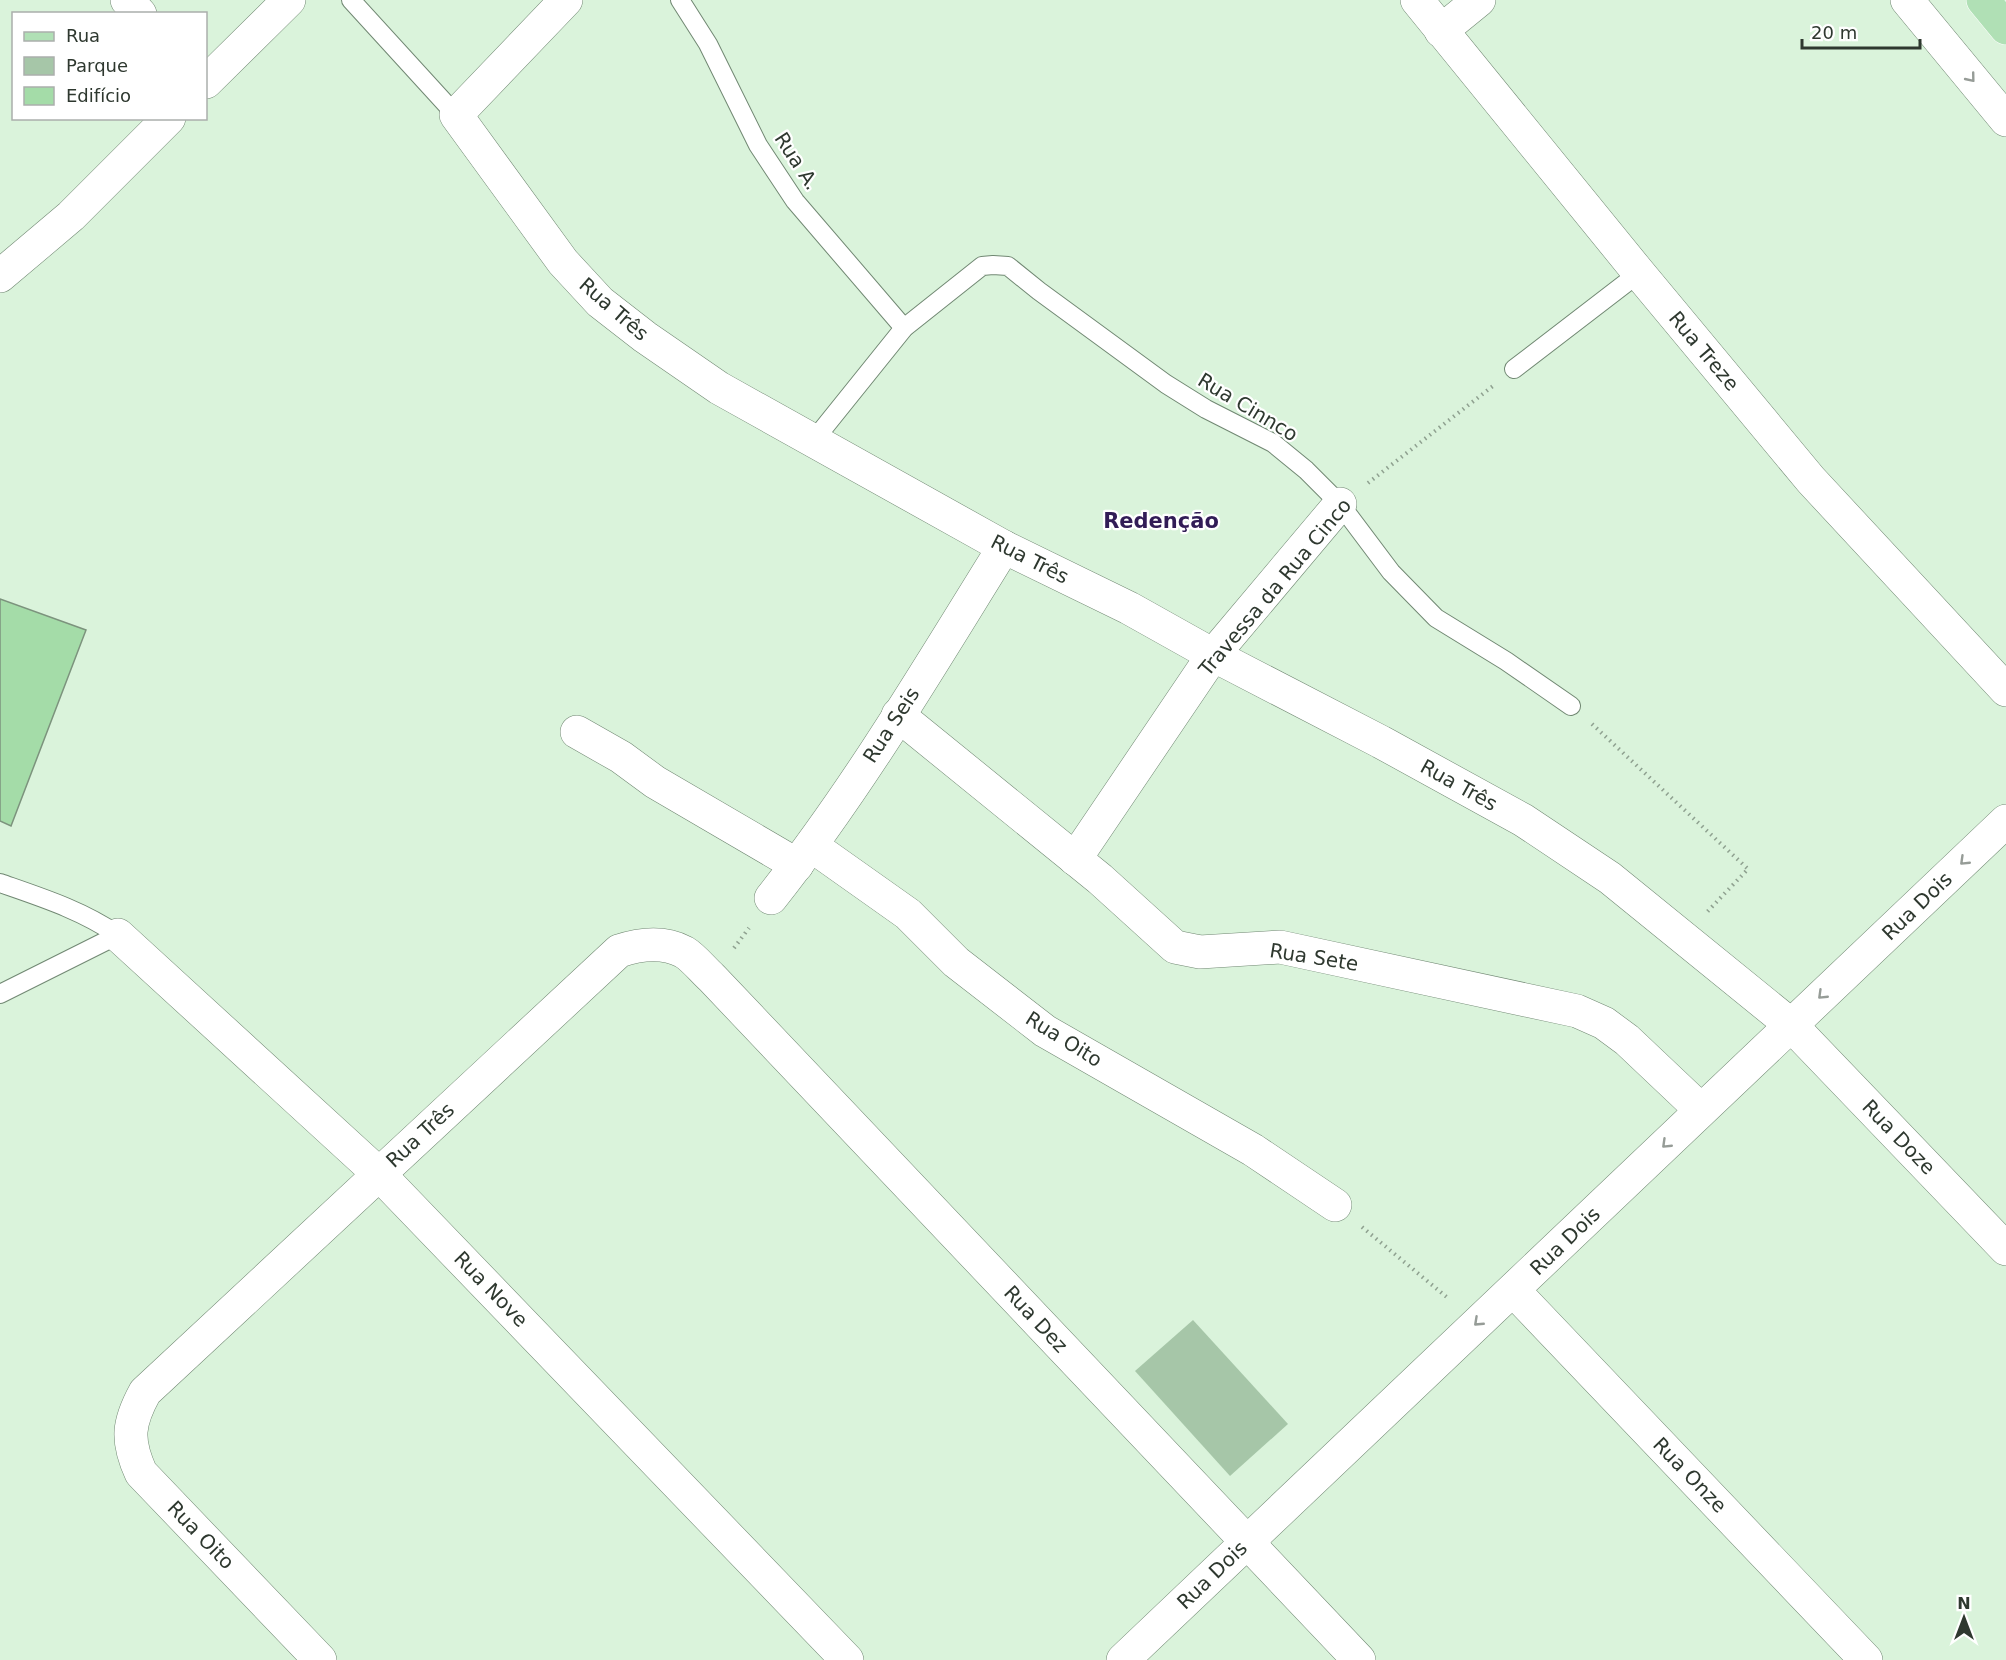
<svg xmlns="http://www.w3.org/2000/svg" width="2006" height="1660" font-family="'DejaVu Sans',sans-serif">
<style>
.green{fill:#a6c6a8}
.building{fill:#a4dca8;stroke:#7c937d;stroke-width:1.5}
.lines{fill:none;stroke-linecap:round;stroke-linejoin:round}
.service-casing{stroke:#718873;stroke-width:20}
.minor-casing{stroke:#718873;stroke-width:34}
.tertiary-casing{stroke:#718873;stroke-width:34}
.secondary-casing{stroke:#718873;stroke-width:34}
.primary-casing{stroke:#fff;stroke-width:34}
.path{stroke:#8fa190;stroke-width:4;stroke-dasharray:1.5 4.5;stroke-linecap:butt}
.service{stroke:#fff;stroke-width:18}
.minor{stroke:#fff;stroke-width:33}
.tertiary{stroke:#fff;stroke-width:33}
.secondary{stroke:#fff;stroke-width:33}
.primary{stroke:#b0e0b5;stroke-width:33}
.oneway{stroke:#969c97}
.labels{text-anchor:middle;stroke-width:4.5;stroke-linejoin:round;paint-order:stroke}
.street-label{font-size:20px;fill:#2e382f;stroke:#fff}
.neighbourhood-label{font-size:21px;font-weight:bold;fill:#311c56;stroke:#fff}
</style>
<rect width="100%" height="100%" fill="#daf3db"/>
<!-- green -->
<path class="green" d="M1193,1320L1288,1424L1230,1476L1135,1371Z"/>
<!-- building -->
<path class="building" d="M0,599L86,630L11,826L0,821Z"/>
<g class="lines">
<!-- service casing -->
<g class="service-casing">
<g id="service">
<path d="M351,0L456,115"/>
<path d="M680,0L708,44L758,145L795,201L904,328"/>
<path d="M1514,369L1639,273"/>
<path d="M814,440L904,328L982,266L993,265L1008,266L1039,291L1166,384L1206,409L1273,443L1306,470L1340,504L1391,572L1436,618L1506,661L1571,706"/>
<path d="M0,883C43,898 81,910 118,935"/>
<path d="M0,994L118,935"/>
</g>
</g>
<!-- minor casing -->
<g class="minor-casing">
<g id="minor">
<path d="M127,0L140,14"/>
<path d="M566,0L456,115L563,262L600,302L645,337L719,388L1004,547L1129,608L1213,655L1381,742L1523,820L1610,878L1791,1025L2006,1249"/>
<path d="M1441,31L1479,0"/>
<path d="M206,82L289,0"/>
<path d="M0,276L71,216L169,118"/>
<path d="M898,715L1100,879L1175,947L1200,952L1280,947L1577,1011L1604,1023L1627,1040L1701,1110"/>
<path d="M577,732L621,757L655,782L797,865"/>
<path d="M812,846L908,914L956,962L1045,1031L1253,1150L1335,1205"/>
<path d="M1075,859L1213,655L1340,504"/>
<path d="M771,898C858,788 930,666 1004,547"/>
<path d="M118,935L379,1174L847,1660"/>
<path d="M1513,1290L1866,1660"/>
<path d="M320,1660L141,1473C126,1440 128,1423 145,1392L619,951C640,944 663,941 684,952C694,958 703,970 712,978L1359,1660"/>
</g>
</g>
<!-- tertiary casing -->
<g class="tertiary-casing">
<path id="tertiary" d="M1417,0L1639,273L1811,480L2006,690"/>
</g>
<!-- secondary casing -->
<g class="secondary-casing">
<g id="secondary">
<path d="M1907,0L2006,120"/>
<path d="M1123,1660L2006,821"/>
</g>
</g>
<!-- primary casing -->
<g class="primary-casing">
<path id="primary" d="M1983,0L2006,28"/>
</g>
<!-- path -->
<g class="path">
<path d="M1368,483L1493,386"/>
<path d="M1592,724L1748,869L1707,912"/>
<path d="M734,948L749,928"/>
<path d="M1362,1227L1449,1299"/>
</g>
<!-- service -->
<use href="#service" class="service"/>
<!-- minor -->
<use href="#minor" class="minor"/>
<!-- tertiary -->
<use href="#tertiary" class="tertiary"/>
<!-- secondary -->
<use href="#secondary" class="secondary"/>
<!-- primary -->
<use href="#primary" class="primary"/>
</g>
<!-- one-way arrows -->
<defs><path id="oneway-chevron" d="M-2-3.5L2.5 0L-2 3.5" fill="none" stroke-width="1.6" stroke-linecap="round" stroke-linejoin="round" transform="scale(1.5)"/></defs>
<g class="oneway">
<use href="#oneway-chevron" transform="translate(1971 78) rotate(51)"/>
<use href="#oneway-chevron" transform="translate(1964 861) rotate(136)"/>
<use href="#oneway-chevron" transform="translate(1822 995) rotate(136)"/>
<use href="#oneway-chevron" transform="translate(1666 1144) rotate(136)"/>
<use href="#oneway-chevron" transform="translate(1478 1322) rotate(137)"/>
</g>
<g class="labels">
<!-- street labels -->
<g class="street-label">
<text transform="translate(797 161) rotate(57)" y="7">Rua A.</text>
<text transform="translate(614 309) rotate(41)" y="7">Rua Três</text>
<text transform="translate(1704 351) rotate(50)" y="7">Rua Treze</text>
<text transform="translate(1248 407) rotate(31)" y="7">Rua Cinnco</text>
<text transform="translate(1030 559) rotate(27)" y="7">Rua Três</text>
<text transform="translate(1275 587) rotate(-50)" y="7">Travessa da Rua Cinco</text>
<text transform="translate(891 725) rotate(-57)" y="7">Rua Seis</text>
<text transform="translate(1459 785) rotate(29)" y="7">Rua Três</text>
<text transform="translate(1917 906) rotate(-44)" y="7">Rua Dois</text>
<text transform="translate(1314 957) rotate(9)" y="7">Rua Sete</text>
<text transform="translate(1064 1039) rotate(32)" y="7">Rua Oito</text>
<text transform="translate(420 1135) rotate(-43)" y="7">Rua Três</text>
<text transform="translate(1899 1137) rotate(46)" y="7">Rua Doze</text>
<text transform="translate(1565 1241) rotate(-44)" y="7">Rua Dois</text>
<text transform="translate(491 1289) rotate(46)" y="7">Rua Nove</text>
<text transform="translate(1036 1319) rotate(47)" y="7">Rua Dez</text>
<text transform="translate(1690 1475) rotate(46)" y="7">Rua Onze</text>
<text transform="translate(201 1535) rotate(46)" y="7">Rua Oito</text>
<text transform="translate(1212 1575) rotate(-44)" y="7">Rua Dois</text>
</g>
<!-- neighbourhood labels -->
<g class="neighbourhood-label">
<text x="1161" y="528">Redenção</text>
</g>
</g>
<!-- legend -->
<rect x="12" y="12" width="195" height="108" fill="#ffffff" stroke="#abafac" stroke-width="1.5"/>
<rect x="24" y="32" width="30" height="9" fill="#b0e0b5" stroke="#abafac" stroke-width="1.5"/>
<text x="66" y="42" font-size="18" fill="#2e382f">Rua</text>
<rect x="24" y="57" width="30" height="18" fill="#a6c6a8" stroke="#abafac" stroke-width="1.5"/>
<text x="66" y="72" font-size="18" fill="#2e382f">Parque</text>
<rect x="24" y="87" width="30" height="18" fill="#a4dca8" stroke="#abafac" stroke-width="1.5"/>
<text x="66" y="102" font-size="18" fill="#2e382f">Edifício</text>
<!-- north arrow -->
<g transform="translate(1964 1618)" stroke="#ffffff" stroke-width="4.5" paint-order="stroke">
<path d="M0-4.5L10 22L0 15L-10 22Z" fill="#2e382f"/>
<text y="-9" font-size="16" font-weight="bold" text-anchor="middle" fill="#2e382f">N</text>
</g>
<!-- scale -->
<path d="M1802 39v9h118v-9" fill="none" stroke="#2e382f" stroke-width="3"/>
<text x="1811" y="39" font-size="18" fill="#2e382f" stroke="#ffffff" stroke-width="4.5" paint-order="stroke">20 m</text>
</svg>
